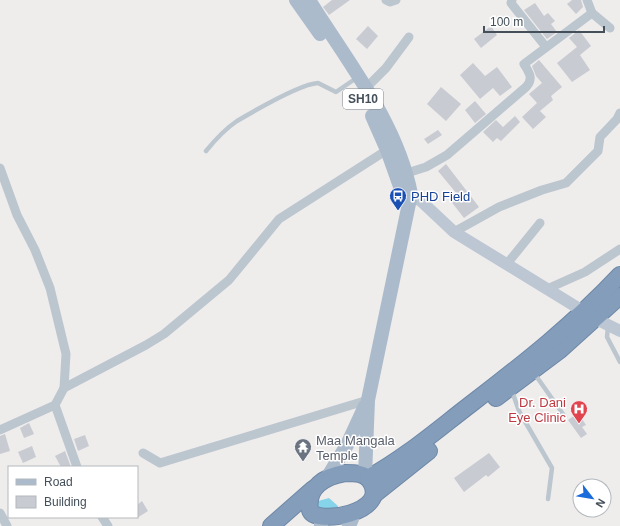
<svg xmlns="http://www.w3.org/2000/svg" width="620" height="526" font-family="Helvetica,sans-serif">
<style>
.water{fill:#86d4ea}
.building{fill:#c8cbd1}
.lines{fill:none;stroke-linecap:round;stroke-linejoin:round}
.highway-casing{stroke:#6e88a7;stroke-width:18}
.lane{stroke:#bcc6cf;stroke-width:4.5}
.street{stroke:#bcc6cf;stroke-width:9}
.secondary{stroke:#bcc7d3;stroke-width:12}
.primary{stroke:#abbbcb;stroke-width:14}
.highway{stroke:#839dbb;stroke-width:16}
.labels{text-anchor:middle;stroke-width:3;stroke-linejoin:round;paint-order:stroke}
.shield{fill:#fff;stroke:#7c848b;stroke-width:1}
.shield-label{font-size:12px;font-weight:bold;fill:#444f59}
.transit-label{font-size:13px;fill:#164399;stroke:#fff;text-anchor:start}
.health-label{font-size:13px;fill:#be3a42;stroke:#fff;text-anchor:end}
.worship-label{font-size:13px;fill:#5b616d;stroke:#fff;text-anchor:start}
</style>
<rect width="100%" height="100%" fill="#efecec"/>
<!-- water -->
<path class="water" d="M329,498L338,506V514L314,508L318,501Z"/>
<!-- building -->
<g class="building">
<path d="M332,0H350L329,15L323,7Z"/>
<path d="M572,0H581L583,7L576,14L567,4Z"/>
<path d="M535,3L544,16L548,13L555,21L551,24L557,32L547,39L524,10Z"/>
<path d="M368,26L378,36L367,49L356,39Z"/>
<path d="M491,26L497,35L481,48L474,39Z"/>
<path d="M579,30L591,46L580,55L590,70L572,82L557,63L577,47L569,38Z"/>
<path d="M539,60L562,87L551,96L553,100L540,111L546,117L533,129L522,117L537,103L529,94L542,83L536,76L532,66Z"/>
<path d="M473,63L485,76L497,67L512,87L500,96L493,88L480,99L460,75Z"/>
<path d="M441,87L461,104L446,121L427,104Z"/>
<path d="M475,101L486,114L475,123L465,110Z"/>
<path d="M515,116L520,122L501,141L497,138L493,142L483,132L496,120L503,127Z"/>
<path d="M438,130L442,135L428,144L424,139Z"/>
<path d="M446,164L479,207L464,218L450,200L457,194L438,171Z"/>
<path d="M578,413L586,425L582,427L587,434L581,438L568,420Z"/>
<path d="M29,423L34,434L24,438L20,428Z"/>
<path d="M5,434L10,451L0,454V436Z"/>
<path d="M85,435L89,446L78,451L74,439Z"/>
<path d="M32,446L36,457L23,463L18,452Z"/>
<path d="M65,451L71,467H61L55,456Z"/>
<path d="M489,453L500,467L488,477L486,475L464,492L454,478Z"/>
<path d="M142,501L148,511L137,518V505Z"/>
</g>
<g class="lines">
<!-- highway casing -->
<g class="highway-casing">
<g id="highway">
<path d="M496,398L560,350L620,296"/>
<path d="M345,473C355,473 365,473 370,481C392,513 314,526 310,510C306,487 326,476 345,473Z"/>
<path d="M368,478C406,457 437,430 471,404C523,364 575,323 620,275"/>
<path d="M375,494L429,451"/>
<path d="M271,526L313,489"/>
</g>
</g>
<!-- lane -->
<g class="lane">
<path d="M206,151C215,140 225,129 237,121C254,111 300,84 318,83L336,92L352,81"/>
<path d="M608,327L607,337L620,362"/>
<path d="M534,373L565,417"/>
<path d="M512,391L519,411L552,468L548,499"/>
</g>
<!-- street -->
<g class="street">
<path d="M386,0L390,2L396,0"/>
<path d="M512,0L511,3L546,47"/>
<path d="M587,0L592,13"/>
<path d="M366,88L386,68L409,37"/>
<path d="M0,168L17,215L35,250L50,288L66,354L64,388L55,405L77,467"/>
<path d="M407,173L426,167L447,155L526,87C534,79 529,72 524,64L592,13L610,28"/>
<path d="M454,232L499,207L542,190L566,183L598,151L600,137L617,119L620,113"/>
<path d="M506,265L540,223"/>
<path d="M547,289L585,272L620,249"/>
<path d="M64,388L146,345L164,334L229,280L279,219L387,150"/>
<path d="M0,430L55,405"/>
<path d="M143,453L160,463L368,400"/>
<path d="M0,513L7,526"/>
<path d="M102,517L108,526"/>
</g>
<!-- secondary -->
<path class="secondary" d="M403,189L421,201L454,232L596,319L620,331"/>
<!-- primary -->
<g class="primary">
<path d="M296,0L320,34"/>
<path d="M309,0C347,61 397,122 411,194L368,400L365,476"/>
<path d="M372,116L387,150L403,195"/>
<path d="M327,478L347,445L365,406"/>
<path d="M321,526V524"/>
<path d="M349,526L352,519"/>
</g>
<!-- highway -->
<use href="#highway" class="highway"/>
</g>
<!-- icons -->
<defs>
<g id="bus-pin" transform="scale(0.9)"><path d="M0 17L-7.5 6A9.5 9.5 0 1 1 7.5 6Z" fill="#1a4fb4" stroke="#fff"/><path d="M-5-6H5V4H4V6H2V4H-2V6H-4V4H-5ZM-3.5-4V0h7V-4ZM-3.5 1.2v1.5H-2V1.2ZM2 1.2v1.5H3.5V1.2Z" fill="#fff"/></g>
<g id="hospital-pin" transform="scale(0.9)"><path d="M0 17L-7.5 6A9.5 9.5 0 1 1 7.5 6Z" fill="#e0444e" stroke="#fff"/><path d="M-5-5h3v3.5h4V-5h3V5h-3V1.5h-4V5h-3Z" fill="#fff"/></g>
<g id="temple-pin" transform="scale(0.9)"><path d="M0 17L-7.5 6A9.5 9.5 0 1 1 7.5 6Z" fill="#6b7280" stroke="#fff"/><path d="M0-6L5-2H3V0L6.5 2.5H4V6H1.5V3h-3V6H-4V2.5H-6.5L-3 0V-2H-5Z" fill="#fff"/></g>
</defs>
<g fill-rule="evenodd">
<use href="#bus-pin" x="398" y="196"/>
<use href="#hospital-pin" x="579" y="409"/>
<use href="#temple-pin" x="303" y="447"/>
</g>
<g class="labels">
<!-- shield labels -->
<rect class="shield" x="343" y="89" width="40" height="20" rx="3"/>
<g class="shield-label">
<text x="363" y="103">SH10</text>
</g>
<!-- transit labels -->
<g class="transit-label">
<text x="411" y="201">PHD Field</text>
</g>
<!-- health labels -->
<g class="health-label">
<text x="566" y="407">Dr. Dani<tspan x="566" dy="15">Eye Clinic</tspan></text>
</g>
<!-- worship labels -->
<g class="worship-label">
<text x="316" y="445">Maa Mangala<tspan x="316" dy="15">Temple</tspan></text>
</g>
</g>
<!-- legend -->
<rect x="8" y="466" width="130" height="52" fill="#ffffff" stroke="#b4b9bd"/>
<rect x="16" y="479" width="20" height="6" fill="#abbbcb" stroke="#b4b9bd"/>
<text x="44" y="486" font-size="12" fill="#444f59">Road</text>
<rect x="16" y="496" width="20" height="12" fill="#c8cbd1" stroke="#b4b9bd"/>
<text x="44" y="506" font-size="12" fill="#444f59">Building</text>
<!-- north arrow -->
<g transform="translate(592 498) rotate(121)"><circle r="19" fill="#ffffff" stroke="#b4b9bd"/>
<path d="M0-3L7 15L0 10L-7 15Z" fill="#1a6bdb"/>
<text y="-6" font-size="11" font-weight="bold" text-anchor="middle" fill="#444f59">N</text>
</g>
<!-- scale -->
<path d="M484 26v6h120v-6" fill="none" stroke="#444f59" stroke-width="2"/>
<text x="490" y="26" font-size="12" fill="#444f59" stroke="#ffffff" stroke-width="3" paint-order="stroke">100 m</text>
</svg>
